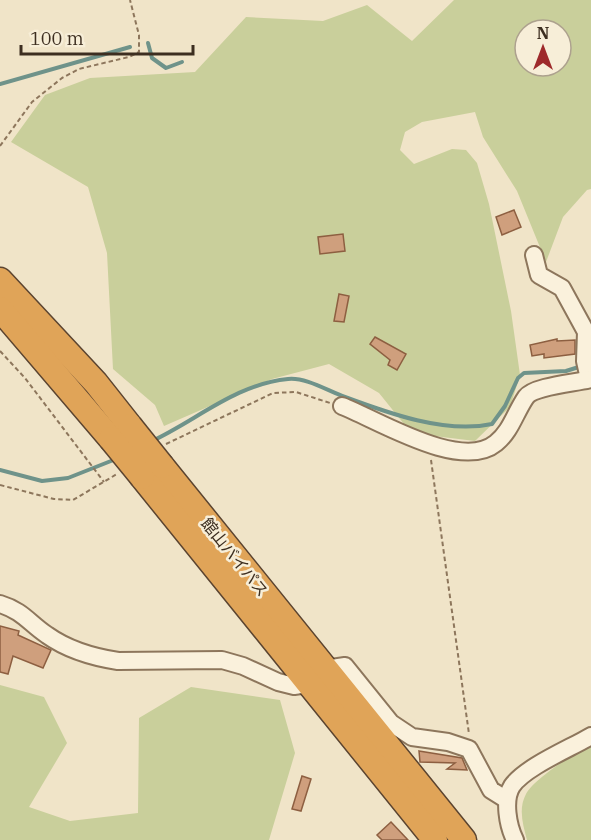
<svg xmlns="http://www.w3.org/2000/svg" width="591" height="840" font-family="'IBM Plex Serif','Noto Sans JP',serif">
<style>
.green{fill:#c9cf9b;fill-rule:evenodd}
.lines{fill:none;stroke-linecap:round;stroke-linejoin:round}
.stream{stroke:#6f938a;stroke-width:4}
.building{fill:#cf9f7d;stroke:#8d5f41;stroke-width:1.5}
.minor-casing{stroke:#8d765c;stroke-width:20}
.highway-casing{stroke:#5b4430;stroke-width:27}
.path{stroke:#8d765c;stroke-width:2;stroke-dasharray:4.5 3;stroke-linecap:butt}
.minor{stroke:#faf1dc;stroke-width:16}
.highway{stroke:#e0a458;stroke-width:24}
.highway-bridge-casing{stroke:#5b4430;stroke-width:27;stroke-linecap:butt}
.highway-bridge{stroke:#e0a458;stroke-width:24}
.labels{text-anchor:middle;stroke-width:5;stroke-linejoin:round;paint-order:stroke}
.street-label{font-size:16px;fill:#3d2e20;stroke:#f7eed8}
</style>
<rect width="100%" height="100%" fill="#f0e4c8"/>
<!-- green -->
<g class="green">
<path d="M454,0H591V189L587,190L563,217L546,262L517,191L483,137L475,112L422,122L405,132L400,150L414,164L452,149L466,150L477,163L489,204L511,311L520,375L510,407L475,441L426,435L404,424L379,393L329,364L272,379L164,426L155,405L113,369L107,253L88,187L11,142L45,95L90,78L195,72L246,17L323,21L367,5L412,41ZM525,30H561V66H525Z"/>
<path d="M0,685L44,697L67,743L29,807L70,821L138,813L139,718L191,687L280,700L295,753L269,840H0Z"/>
<path d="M591,746V840H527C523,825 518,809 526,794C533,780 576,751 591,746Z"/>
</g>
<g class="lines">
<!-- stream -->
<g class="stream">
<path d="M148,43L152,58L166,68L182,62"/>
<path d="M0,84L130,47"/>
<path d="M152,441C197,420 236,384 288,379C306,377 328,391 345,397C388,413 445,434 492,424L505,406L518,378L524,373L566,371L582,366"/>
<path d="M0,470L42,481L68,478L116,459"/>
</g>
</g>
<!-- building -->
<g class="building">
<path d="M514,210L521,227L502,235L496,217Z"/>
<path d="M343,234L345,251L320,254L318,237Z"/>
<path d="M339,294L349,296L344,322L334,321Z"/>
<path d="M375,337L406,354L397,370L388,365L390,360L370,344Z"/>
<path d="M557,339V341L575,340V354L544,358V354L532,356L530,345Z"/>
<path d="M0,626L19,631L18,635L51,650L43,668L13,656L8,674L0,672Z"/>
<path d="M419,751L462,758L467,770L447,769L455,763L420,762Z"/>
<path d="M302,776L311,779L301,811L292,809Z"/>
<path d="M391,822L408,840H382L377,835Z"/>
</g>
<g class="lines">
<!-- minor casing -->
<g class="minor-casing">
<g id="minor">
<path d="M534,255L539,275L562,288L586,332L585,361L589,379"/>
<path d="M342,406C378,420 461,472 496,443C511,431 515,413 526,397C534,386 576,383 591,379"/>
<path d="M0,604C23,611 29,623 47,635C68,650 92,657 118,661L222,660L243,666L278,682L294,686L301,685L325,669L345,666L391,723L412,737L448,742L469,749L491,790L507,800"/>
<path d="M515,840C508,826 503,800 512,786C525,767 571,748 591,736"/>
</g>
</g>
<!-- highway casing -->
<g class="highway-casing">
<g id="highway">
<path d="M0,280L96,383L130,426"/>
<path d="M0,309L111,439"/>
<path d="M162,466L464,840"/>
<path d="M142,477L435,840"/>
</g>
</g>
<!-- path -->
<g class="path">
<path d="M0,146L32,102L62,78L79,69L129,57L139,52V35L130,0"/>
<path d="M0,351L25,378L104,482"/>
<path d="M166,444L273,393L296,392L330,403"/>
<path d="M431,460L469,734"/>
<path d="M0,485L54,499L73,500L117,474"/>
</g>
<!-- minor -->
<use href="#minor" class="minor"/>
<!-- highway -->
<use href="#highway" class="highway"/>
<!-- highway-bridge casing -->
<g class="highway-bridge-casing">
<g id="highway-bridge">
<path d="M130,426L162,466"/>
<path d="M111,439L142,477"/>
</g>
</g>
<!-- highway-bridge -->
<use href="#highway-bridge" class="highway-bridge"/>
</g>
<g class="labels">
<!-- street labels -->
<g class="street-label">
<text transform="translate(235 557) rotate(51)" y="6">館山バイパス</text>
</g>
</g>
<!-- north arrow -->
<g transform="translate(543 48)"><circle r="28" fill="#f7eed8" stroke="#ada18e" stroke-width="1.5"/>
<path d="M0-4.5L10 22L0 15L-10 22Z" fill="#9e2a2b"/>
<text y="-9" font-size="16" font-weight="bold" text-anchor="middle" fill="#3d2e20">N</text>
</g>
<!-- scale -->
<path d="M21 45v9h172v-9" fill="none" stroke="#3d2e20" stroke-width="3"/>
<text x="30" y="45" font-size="18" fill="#3d2e20" stroke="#f7eed8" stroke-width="4.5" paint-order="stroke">100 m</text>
</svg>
